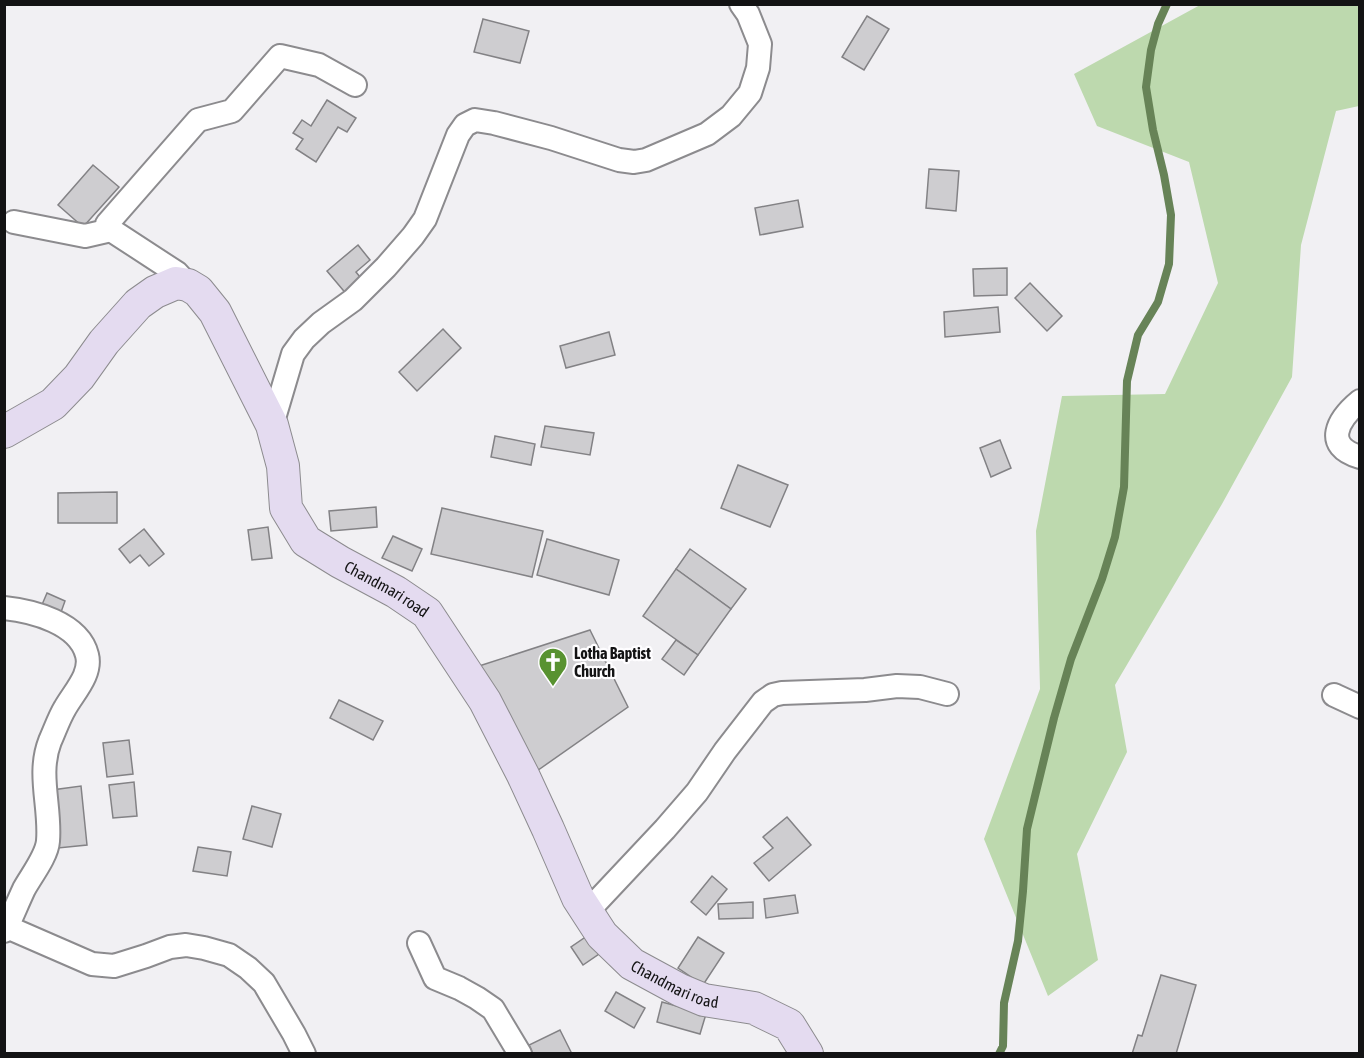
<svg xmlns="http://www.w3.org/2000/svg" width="1364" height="1058" font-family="'Asap Condensed',sans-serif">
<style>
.green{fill:#bdd9ae}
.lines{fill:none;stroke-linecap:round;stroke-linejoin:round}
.stream{stroke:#678357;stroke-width:8}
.building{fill:#cecdd0;stroke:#838285;stroke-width:1.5}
.street-casing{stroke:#8c8b8e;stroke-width:26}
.secondary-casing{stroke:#8c8b8e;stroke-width:34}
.street{stroke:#fff;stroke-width:22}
.secondary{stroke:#e4dbf0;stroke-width:32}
.labels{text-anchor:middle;stroke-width:4.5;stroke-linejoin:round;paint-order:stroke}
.street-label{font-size:16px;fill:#131314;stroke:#fefdff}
.poi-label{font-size:16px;font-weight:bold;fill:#131314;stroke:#fefdff;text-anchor:start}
</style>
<rect width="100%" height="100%" fill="#f1f0f3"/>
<!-- green -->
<path class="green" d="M1200,5H1359V106L1336,111L1301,245L1292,377L1222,504L1115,685L1127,752L1077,854L1098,960L1048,996L984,839L1040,689L1036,531L1062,396L1165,394L1218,283L1189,162L1097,126L1074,74Z"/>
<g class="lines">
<!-- stream -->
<path class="stream" d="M999,1054L1003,1046L1004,1003L1018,941L1023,891L1027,829L1054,718L1071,659L1102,579L1115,537L1124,487L1127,381L1138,335L1158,302L1169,264L1171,215L1164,175L1153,130L1146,87L1151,50L1158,24L1167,4"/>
</g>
<!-- building -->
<g class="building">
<path d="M867,16L889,29L864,70L842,57Z"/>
<path d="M483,19L529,31L520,63L474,52Z"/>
<path d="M327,100L356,118L347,132L338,127L316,162L296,149L303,139L293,133L302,120L311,126Z"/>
<path d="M93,165L119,187L83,227L58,205Z"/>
<path d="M929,169L959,171L956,211L926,208Z"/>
<path d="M798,200L803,227L760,235L755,208Z"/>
<path d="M358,245L370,260L356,272L364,282L348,296L327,271Z"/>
<path d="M1007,268V295L974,296L973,269Z"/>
<path d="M1030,283L1062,316L1047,331L1015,298Z"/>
<path d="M998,307L1000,332L945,337L944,312Z"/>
<path d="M443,329L461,348L417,391L399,372Z"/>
<path d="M609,332L615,355L566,368L560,346Z"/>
<path d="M545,426L594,433L590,455L541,447Z"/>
<path d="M495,436L535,444L531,465L491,457Z"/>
<path d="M1000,440L1011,468L991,477L980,448Z"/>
<path d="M738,465L788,485L770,527L721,508Z"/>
<path d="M117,492V523H58V493Z"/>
<path d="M376,507L377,527L331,531L329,511Z"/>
<path d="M442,508L543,531L532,577L431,554Z"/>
<path d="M268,527L272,558L252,560L248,530Z"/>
<path d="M144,529L164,554L149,566L140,555L130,563L119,549Z"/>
<path d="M393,536L422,549L412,571L382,558Z"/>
<path d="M547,539L619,560L609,595L537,575Z"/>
<path d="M690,549L746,589L731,609L676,569Z"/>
<path d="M676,569L731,609L698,655L643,616Z"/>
<path d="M47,593L65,601L60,615L41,607Z"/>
<path d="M590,630L628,707L534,773L476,667Z"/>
<path d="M676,640L698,655L684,675L662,659Z"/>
<path d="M339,700L383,721L373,740L330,718Z"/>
<path d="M129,740L133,774L107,777L103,743Z"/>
<path d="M134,782L137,816L113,818L109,785Z"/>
<path d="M81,786L87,845L58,848L52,790Z"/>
<path d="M252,806L281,814L272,847L243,839Z"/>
<path d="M787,817L811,845L769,881L754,863L773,848L763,837Z"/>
<path d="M198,847L231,852L227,876L193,871Z"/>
<path d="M712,876L727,889L706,915L691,902Z"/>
<path d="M795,895L798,913L766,918L764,899Z"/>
<path d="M753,902V918L719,919L718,904Z"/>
<path d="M587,936L599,954L583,965L571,947Z"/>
<path d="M698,937L724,953L703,985L678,968Z"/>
<path d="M1161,975L1196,985L1176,1054H1132L1138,1035L1142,1036Z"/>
<path d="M616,992L645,1008L634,1028L605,1011Z"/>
<path d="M662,1002L706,1014L700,1034L657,1022Z"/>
<path d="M560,1030L572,1054H533L529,1045Z"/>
</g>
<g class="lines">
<!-- street casing -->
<g class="street-casing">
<g id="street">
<path d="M14,222L85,236L111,230"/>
<path d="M188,285L177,273L111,230L107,224L198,120L232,111L280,56L319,65L355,85"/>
<path d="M1360,401C1338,419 1322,446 1360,457"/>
<path d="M272,425L293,354L304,339L321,323L353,300L386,267L413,236L425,219L458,135L465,125L475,120L494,123L551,138L619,160L634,162L646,160L707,134L731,116L750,93L758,68L760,44L748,14L741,4"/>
<path d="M4,608C33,611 79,623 87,655C92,674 74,692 65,708C59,718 55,730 50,741C37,774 51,807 48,841C47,856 31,876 24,889C18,902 13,914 7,927"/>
<path d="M1334,695L1360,707"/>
<path d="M587,912L665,829L697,792L725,751L763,702L773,695L782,693L865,690L897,686L920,687L947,694"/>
<path d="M4,931L7,927L92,964L114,966L146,956L170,947L186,945L204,948L229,955L248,968L264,983L294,1034L304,1054"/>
<path d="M419,943L435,978L459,988L477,998L493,1009L520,1054"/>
</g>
</g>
<!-- secondary casing -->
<g class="secondary-casing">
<g id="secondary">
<path id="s1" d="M4,432L53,404L79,377L104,342L138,304L155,292L176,283L188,285L198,291L215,312L272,425L283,466L286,508L306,541L340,562L396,592L427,613L485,701L523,775L548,829L578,898L602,935L632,964L680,990L704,1000L754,1008L789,1025L807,1054"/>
</g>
</g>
<!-- street -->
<use href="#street" class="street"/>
<!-- secondary -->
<use href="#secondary" class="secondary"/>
</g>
<!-- icons -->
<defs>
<g id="church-pin" transform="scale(1.5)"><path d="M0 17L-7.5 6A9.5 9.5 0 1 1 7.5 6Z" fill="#589230" stroke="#fefdff"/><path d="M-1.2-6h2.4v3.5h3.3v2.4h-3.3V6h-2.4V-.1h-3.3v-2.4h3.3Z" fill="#fff"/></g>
</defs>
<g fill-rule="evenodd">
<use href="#church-pin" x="553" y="662"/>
</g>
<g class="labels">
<!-- street labels -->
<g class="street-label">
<text dy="6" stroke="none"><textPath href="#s1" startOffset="626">Chandmari road</textPath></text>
<text dy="6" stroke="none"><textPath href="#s1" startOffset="1130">Chandmari road</textPath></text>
</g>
<!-- poi labels -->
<g class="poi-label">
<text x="574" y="659">Lotha Baptist<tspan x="574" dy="18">Church</tspan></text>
</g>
</g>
<!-- border -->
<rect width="1364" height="1058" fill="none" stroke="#131314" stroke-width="12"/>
</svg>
